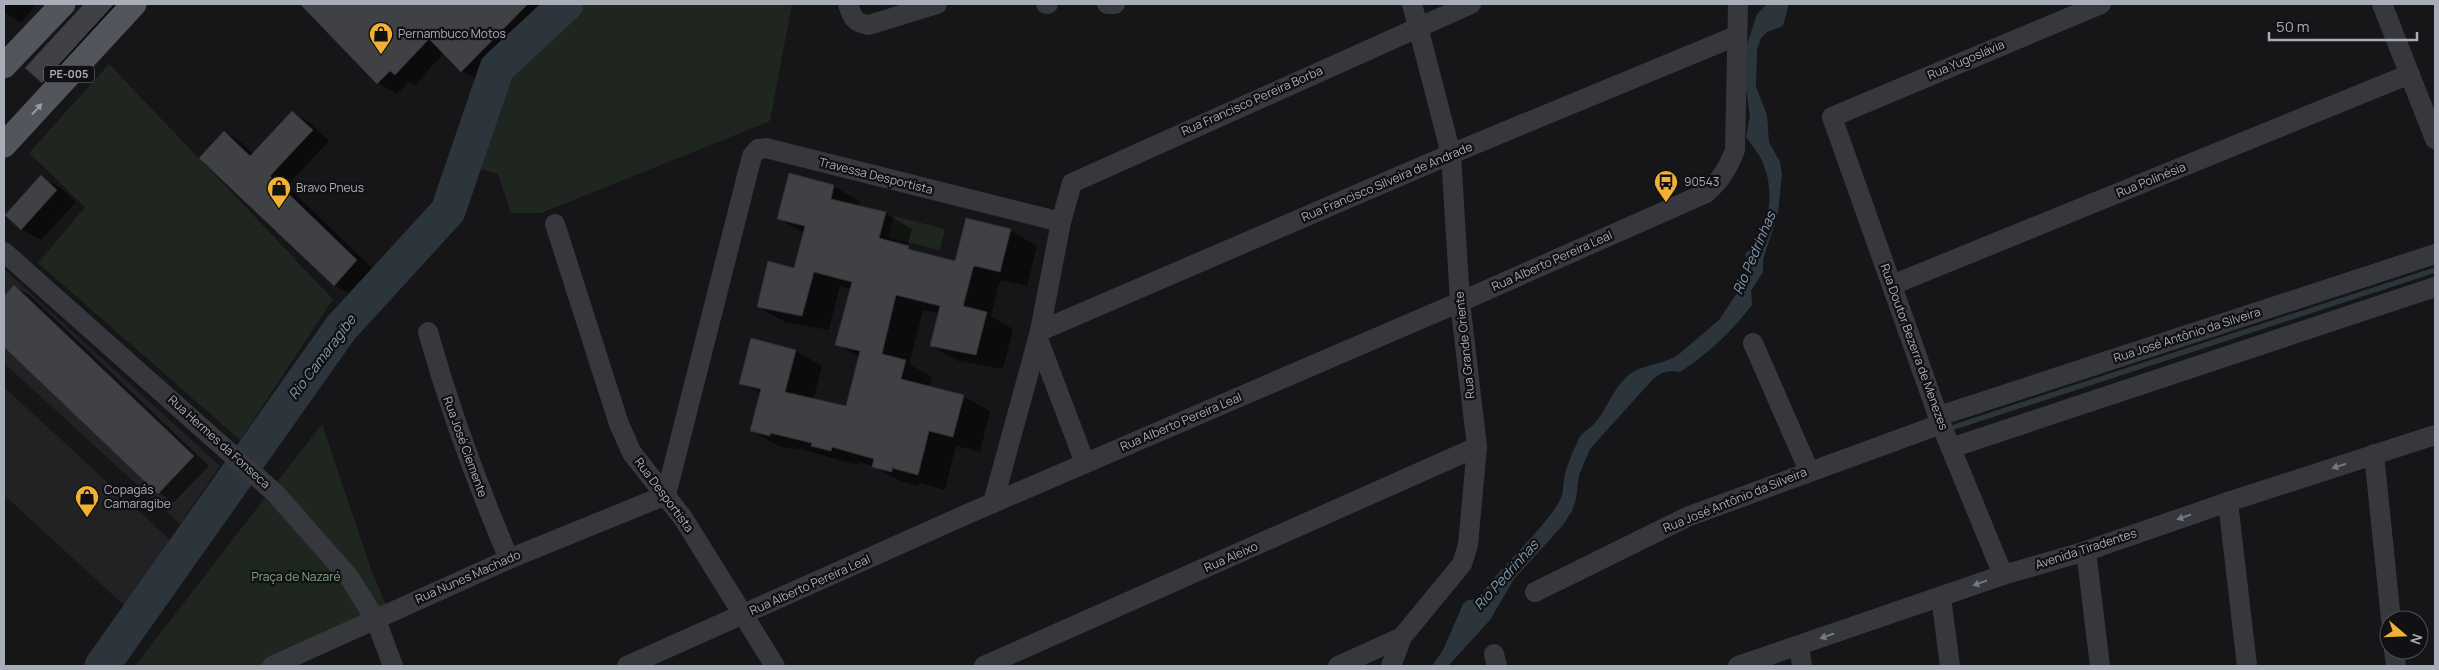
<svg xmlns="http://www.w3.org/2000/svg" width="2439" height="670" font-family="Manrope,sans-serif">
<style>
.built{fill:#222225}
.green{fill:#1e261f}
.water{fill:#2c353c}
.shadow{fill:#0007}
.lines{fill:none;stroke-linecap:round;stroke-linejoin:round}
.stream{stroke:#2c353c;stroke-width:5.5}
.river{stroke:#2c353c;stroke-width:35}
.building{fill:#404145;stroke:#303034}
.minor{stroke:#37383d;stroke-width:20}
.major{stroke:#53555c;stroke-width:25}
.oneway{fill:#979ba6}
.oneway2{fill:#757881}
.labels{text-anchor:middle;stroke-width:4.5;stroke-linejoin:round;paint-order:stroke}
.shield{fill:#111113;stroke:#7b7e86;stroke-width:1}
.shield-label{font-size:11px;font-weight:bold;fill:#a8adb8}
.poi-label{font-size:12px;fill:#a8adb8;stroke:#111113;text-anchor:start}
.street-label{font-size:12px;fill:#a8adb8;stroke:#111113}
.park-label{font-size:12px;fill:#7fa381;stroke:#111113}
.water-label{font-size:14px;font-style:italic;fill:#7f9bb3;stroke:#111113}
</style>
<rect width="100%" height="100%" fill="#161618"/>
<!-- built -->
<g class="built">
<path d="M4,269L220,466L180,524L4,363Z"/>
<path d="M4,387L170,540L125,606L4,495Z"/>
</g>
<!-- green -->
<g class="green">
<path d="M566,4H792L770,121L541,213H511L498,174L464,165L497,68Z"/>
<path d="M109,64L333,299L240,440L38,263L85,207L29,153Z"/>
<path d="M894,216L945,229L940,250L889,238Z"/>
<path d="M322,424L371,569L389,612L278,666H135Z"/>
</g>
<!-- water -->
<path class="water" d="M1767,4H1789L1783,26L1767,32L1761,38L1757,50L1756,87L1767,115L1769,142L1780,162L1782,174L1778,213L1763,260V272L1751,291L1752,305C1732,331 1708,354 1680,372L1671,371L1662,373L1653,379L1590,449L1579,475L1576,499L1572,511L1563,525L1514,579L1490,620L1448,666H1432L1443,650L1463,604L1468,600L1478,599C1500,567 1531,542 1554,510C1564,495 1562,495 1564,479C1566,467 1572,454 1577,443C1580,433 1587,431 1594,424C1608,409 1614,384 1633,372C1647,364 1664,364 1678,355L1719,320L1737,293L1749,262L1745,254C1772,232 1776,186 1760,157C1756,150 1751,144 1746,137L1750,116L1746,89L1744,54L1757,14Z"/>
<!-- shadow -->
<g class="shadow">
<path d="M4,4H36L21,23L4,12Z"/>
<path d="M85,4H137L58,91L42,82L27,68Z"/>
<path d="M302,4H559L481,82L462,71L444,53L415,85L409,82L397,94L378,83Z"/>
<path d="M292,112L309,122L329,141L287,186L374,270L351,294L334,285L224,132L241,142L253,154Z"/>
<path d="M790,175L834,186L860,202L859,207L885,213L912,229L907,247L917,253L956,262L1011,231L1037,246L1027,286L1002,280L999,283L991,316L1013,329L1003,369L958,361L931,346L940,314L923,310L909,364L932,377L929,387L963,396L990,411L980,452L956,446L945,490L919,483L918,486L900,481L873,466L858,462L857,465L797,448V450L778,446L752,431L761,394L741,383L796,351L822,366L814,399L847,407L860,358L837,344L851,289L840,286L829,330L785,322L758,307L795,269L804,233L779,219Z"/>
<path d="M42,177L62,189L76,202L41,240L21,229Z"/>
<path d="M14,287L30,295L209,466L174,502L159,493L4,345V298Z"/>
</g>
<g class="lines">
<!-- stream -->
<path class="stream" d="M1954,427L2435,270"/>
<!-- river -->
<path class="river" d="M102,666L341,328L448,211L497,68L566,4"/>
</g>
<!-- building -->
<g class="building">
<path d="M84,4H114L42,83L25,68Z"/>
<path d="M300,4H528L461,72L429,39L395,75L390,71L377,84Z"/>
<path d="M292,111L313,130L270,176L357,260L334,286L199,158L224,131L250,156Z"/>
<path d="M789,173L834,185L831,199L886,212L879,238L909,246L908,249L955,261L966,218L1011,229L1000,272L975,266L973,268L963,306L987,312L976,355L930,346L940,306L896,295L882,354L906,360L901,379L964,395L953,437L929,431L918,475L892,468V472L872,467L874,459L832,447L831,451L811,446L812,443L770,433V436L750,431L761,389L739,384L751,338L796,350L785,392L846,406L860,351L835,345L852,282L814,272L802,316L757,307L768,261L794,268L805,226L777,219Z"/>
<path d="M41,175L57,190L21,230L5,215Z"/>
<path d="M14,285L194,456L158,494L4,347V296Z"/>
</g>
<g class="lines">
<!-- minor -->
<g class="minor">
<path d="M848,4C852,17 854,23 869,25L937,4"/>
<path d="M1046,4H1048"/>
<path d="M1107,4H1115"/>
<path d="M2382,4L2435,139"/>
<path d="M1061,222L1072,183L1471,4"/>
<path d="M555,224L619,424L632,453L683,518L775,666"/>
<path d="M4,252L275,493L349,577L376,620L393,666"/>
<path d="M1892,285L2410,74"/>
<path d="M1040,331L1451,154L1736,36"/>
<path d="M428,332C450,410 477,484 509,559"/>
<path d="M1038,339L1085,463"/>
<path d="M1753,343L1809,471"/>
<path d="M1939,416L2435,254"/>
<path d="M1951,448L2435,287"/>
<path d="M2374,454L2391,620"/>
<path d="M2228,502L2247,666"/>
<path d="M2086,551L2100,666"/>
<path d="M2003,575L1941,424L1832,117L2101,4"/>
<path d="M1535,592L1687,517L1941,424"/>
<path d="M1941,597L1950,666"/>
<path d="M1799,646L1802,666"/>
<path d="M2394,650L2396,666"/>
<path d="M1494,654L1497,666"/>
<path d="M272,666L509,559L666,495L752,156L758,149L766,148L1061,222L1040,331L993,503"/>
<path d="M627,666L965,515L1460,302L1706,193C1721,180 1728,168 1735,150L1738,4"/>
<path d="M984,666L1477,447"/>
<path d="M1338,666L1402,637"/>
<path d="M1391,666L1402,637L1462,564L1468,545L1477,447L1460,302L1451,154L1412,4"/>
<path d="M1738,666L2003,575L2086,551L2228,502L2435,435"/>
</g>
<!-- major -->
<g class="major">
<path d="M4,66L63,4"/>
<path d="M4,145L134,4"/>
</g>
</g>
<!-- one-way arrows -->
<defs><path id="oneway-solid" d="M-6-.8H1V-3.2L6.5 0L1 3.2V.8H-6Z" transform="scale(1.25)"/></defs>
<use class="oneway" href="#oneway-solid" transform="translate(37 109) rotate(-47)"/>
<g class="oneway2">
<use href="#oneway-solid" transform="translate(2339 466) rotate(162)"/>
<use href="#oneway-solid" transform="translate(2184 517) rotate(161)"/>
<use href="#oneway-solid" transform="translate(1980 583) rotate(161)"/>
<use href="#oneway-solid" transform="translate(1827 636) rotate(161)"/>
</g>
<!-- icons -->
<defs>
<g id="shop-pin" transform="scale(1.25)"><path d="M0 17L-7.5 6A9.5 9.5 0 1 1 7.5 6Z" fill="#f2b134" stroke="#111113"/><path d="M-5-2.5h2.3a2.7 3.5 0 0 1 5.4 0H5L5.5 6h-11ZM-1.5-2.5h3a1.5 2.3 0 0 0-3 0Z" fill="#111"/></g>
<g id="bus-pin" transform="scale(1.25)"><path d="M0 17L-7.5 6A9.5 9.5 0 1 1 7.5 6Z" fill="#f2b134" stroke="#111113"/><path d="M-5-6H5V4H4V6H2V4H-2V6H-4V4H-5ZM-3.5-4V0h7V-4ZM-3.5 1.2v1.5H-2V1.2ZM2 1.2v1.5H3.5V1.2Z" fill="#111"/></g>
</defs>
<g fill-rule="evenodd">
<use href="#shop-pin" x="381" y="34"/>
<use href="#bus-pin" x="1666" y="182"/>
<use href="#shop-pin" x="279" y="188"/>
<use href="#shop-pin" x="87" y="497"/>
</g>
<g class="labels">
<!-- shield labels -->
<rect class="shield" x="44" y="65.5" width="50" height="17" rx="4"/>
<g class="shield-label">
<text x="69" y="78">PE-005</text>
</g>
<!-- poi labels -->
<g class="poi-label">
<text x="398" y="38">Pernambuco Motos</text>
<text x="1684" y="186">90543</text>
<text x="296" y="192">Bravo Pneus</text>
<text x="104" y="494">Copagás<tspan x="104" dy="14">Camaragibe</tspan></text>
</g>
<!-- street labels -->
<g class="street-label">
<text transform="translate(1966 60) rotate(-23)" y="4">Rua Yugoslávia</text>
<text transform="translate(1252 101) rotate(-24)" y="4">Rua Francisco Pereira Borba</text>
<text transform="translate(876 176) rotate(14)" y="4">Travessa Desportista</text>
<text transform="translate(2151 180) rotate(-22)" y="4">Rua Polinésia</text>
<text transform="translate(1387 182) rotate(-23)" y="4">Rua Francisco Silveira de Andrade</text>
<text transform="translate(1552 261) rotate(-24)" y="4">Rua Alberto Pereira Leal</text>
<text transform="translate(2187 335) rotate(-18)" y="4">Rua José Antônio da Silveira</text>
<text transform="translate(1465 345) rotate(-96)" y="4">Rua Grande Oriente</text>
<text transform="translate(1914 347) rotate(70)" y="4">Rua Doutor Bezerra de Menezes</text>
<text transform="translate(1181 422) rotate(-23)" y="4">Rua Alberto Pereira Leal</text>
<text transform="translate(219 442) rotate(42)" y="4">Rua Hermes da Fonseca</text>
<text transform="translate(465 447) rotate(70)" y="4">Rua José Clemente</text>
<text transform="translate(664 495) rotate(53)" y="4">Rua Desportista</text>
<text transform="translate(1735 500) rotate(-22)" y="4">Rua José Antônio da Silveira</text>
<text transform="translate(2086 549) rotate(-18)" y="4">Avenida Tiradentes</text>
<text transform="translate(1231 557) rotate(-24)" y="4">Rua Aleixo</text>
<text transform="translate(468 577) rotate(-24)" y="4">Rua Nunes Machado</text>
<text transform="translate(810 585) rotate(-24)" y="4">Rua Alberto Pereira Leal</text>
</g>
<!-- park labels -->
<g class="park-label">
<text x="296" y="581">Praça de Nazaré</text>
</g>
<!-- water labels -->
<g class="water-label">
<text transform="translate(1754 253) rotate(-67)" y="5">Rio Pedrinhas</text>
<text transform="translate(322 357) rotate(-53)" y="5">Rio Camaragibe</text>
<text transform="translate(1506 575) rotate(-48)" y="5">Rio Pedrinhas</text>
</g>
</g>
<!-- border -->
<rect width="2439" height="670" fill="none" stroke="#a8adb8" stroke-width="10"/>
<!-- north arrow -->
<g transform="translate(2404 635) rotate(109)"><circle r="24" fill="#111113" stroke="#4d4f55"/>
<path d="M0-4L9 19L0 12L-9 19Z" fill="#f2b134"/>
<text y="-8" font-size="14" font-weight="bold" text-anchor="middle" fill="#a8adb8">N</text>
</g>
<!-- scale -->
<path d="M2269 32v8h148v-8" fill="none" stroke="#a8adb8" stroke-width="2.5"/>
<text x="2276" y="32" font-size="15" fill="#a8adb8" stroke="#111113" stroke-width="4" paint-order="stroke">50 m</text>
</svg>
